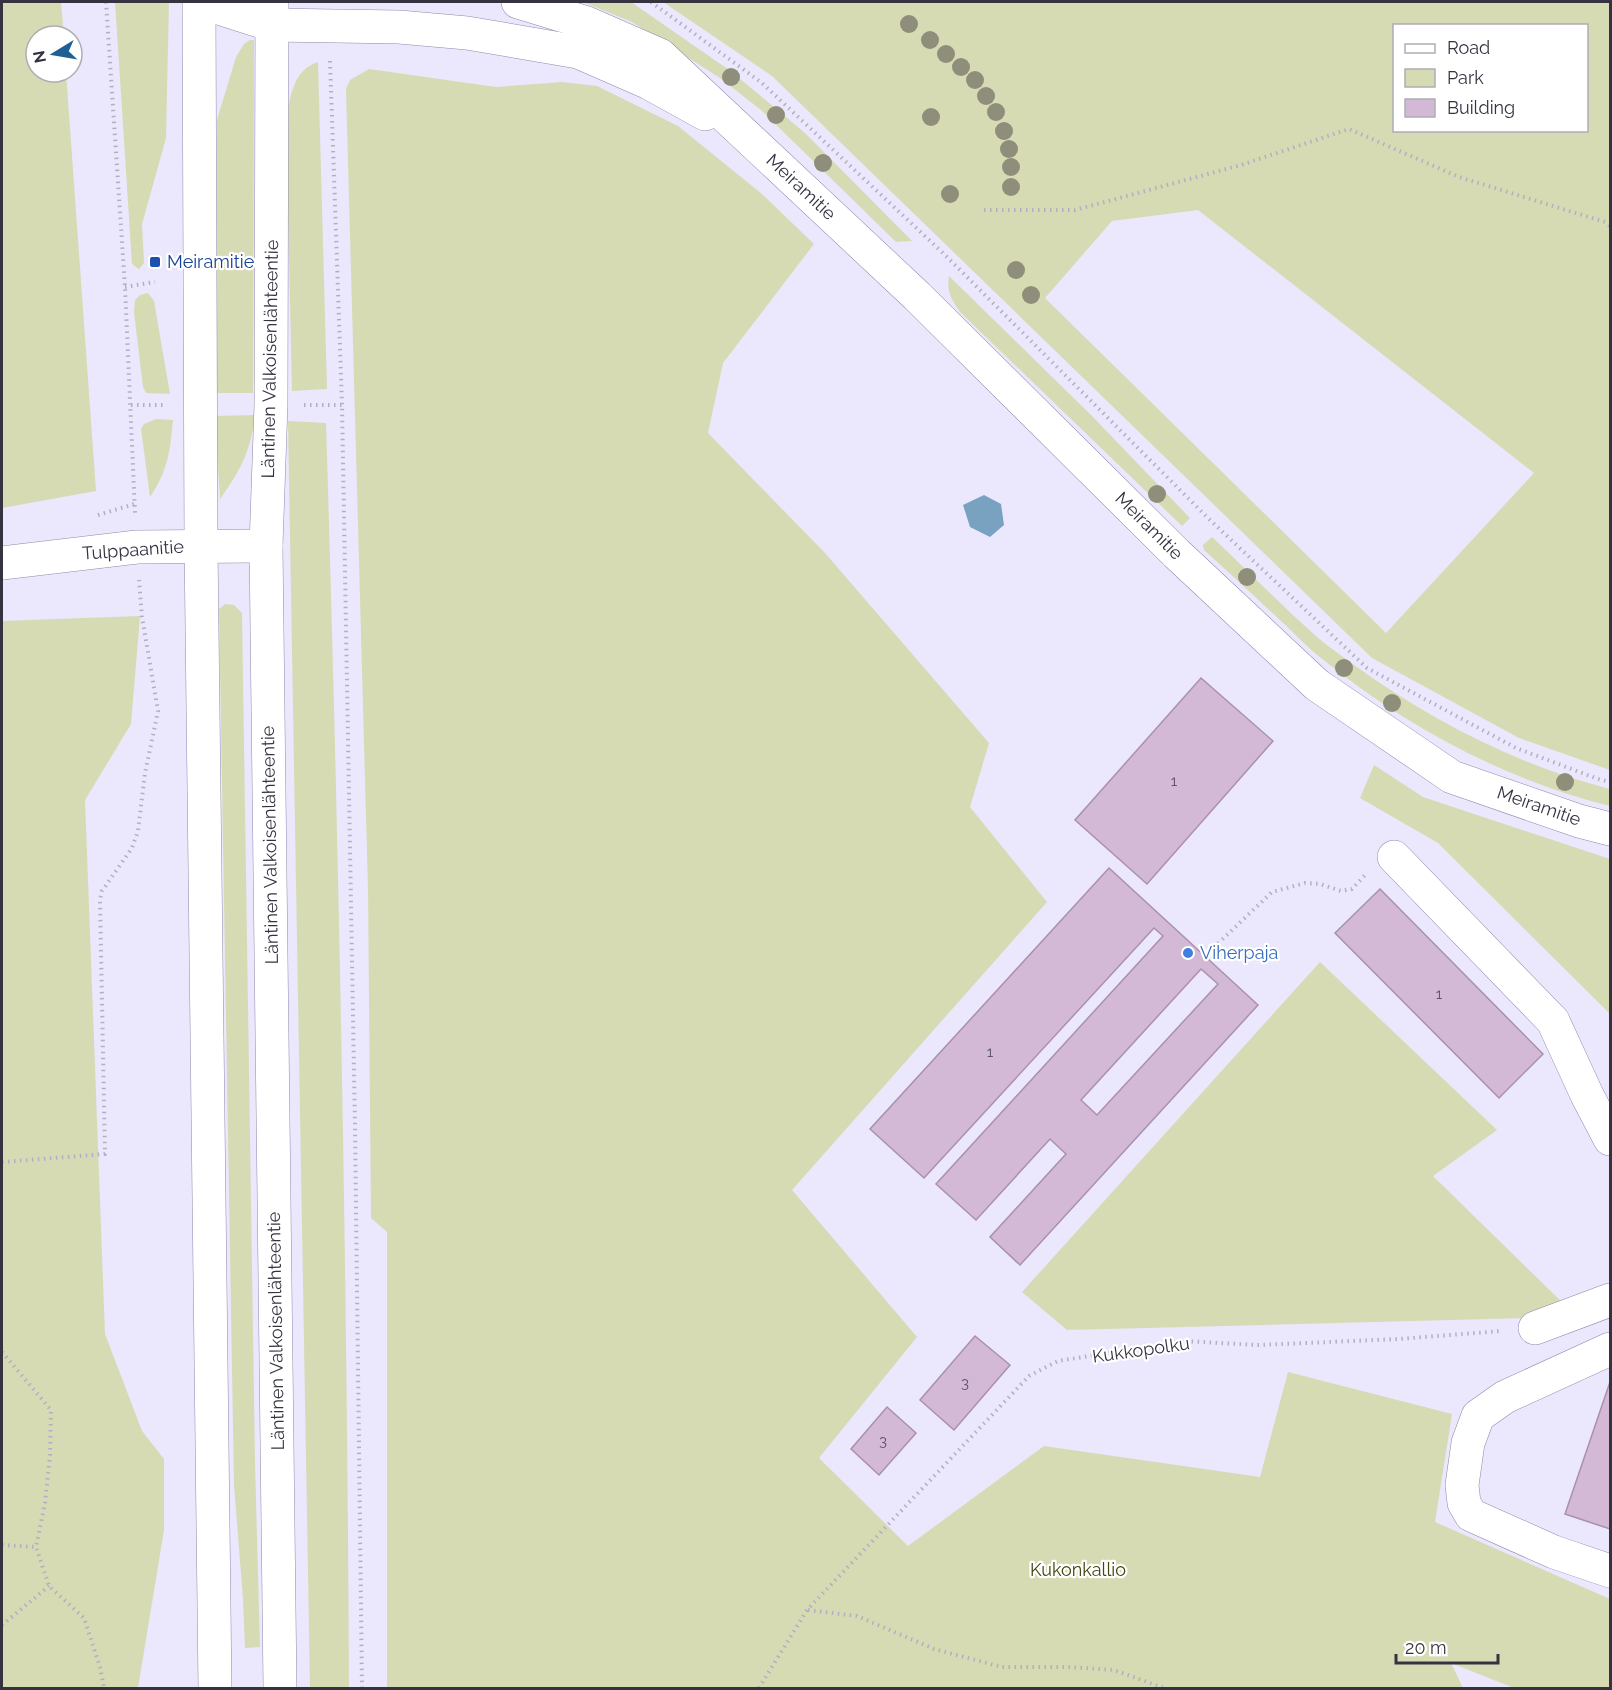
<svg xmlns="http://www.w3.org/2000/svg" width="1612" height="1690" font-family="Raleway,sans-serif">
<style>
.green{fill:#d7dbb4;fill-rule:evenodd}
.water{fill:#78a2c0}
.building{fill:#d3b9d6;stroke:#a990ac;stroke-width:1.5;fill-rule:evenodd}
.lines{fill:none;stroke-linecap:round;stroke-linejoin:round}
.minor-casing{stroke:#8f89aa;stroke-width:34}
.major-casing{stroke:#8f89aa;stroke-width:34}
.path{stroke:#b2afc2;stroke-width:4;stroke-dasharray:1.5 4.5;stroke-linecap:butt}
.minor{stroke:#fff;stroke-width:33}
.major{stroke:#fff;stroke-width:33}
.tree{fill:#8f8e7a}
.transit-dot{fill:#1a4fb4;stroke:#fff;stroke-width:2}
.shop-dot{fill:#3f7fe0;stroke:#fff;stroke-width:2}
.labels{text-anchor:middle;stroke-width:4.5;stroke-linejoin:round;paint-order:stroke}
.number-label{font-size:15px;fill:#5d5466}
.street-label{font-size:18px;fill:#363341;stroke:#fff}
.transit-label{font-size:18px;fill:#164399;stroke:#fff;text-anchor:start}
.shop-label{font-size:18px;fill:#366cbe;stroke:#fff;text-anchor:start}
.park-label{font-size:18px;fill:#44460f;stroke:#fff}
</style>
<rect width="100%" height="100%" fill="#ebe7fd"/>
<!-- green -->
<g class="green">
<path d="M2,2H61L64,36H36V72H66L96,491L2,508Z"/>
<path d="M115,2H169L166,138L142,224L144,263L139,269L132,264Z"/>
<path d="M583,2H631L732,72L805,133L912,241L896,242L761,110L720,78L632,22Z"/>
<path d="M663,2H1610V770L1519,738L1372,658L772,76ZM1394,26H1586V130H1394ZM1198,210L1534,473L1386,633L1045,298L1112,221Z"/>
<path d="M250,40H254L253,393H216L217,120L236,57L244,44Z"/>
<path d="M318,62L327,389L292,391L286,122C290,99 292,70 318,62Z"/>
<path d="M369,69L496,87L562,82L597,86L678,126L762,194L814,244L723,363L708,433L825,553L989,743L970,807L1047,902L792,1190L917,1337L819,1458L908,1546L1044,1446L1260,1477L1288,1372L1452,1414L1435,1522L1610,1599V1688H1514L1451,1663L1463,1688H387V1232L371,1218L368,889L346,89L350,80Z"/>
<path d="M949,276L1092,416L1190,518L1182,526L960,312C952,301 946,290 949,276Z"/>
<path d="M148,293L154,301L170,394L146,393L143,387L134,312L135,300L140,295Z"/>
<path d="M256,415C249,453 242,468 220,499L215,416Z"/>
<path d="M156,419L173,420C170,451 168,470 150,497L141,429L144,424Z"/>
<path d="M288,421L326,423C339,845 347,1267 349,1688H310Z"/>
<path d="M1212,537C1247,570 1281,605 1318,638C1329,647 1342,656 1354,665C1430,720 1519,766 1610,789V806C1505,780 1405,726 1321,658C1307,647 1294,633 1281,621C1255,597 1230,573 1204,550L1203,545Z"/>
<path d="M225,604L234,605L242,613L255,1463L260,1647L245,1648L243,1599L234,1485L219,609Z"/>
<path d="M140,616L131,724L85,800L105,1334L142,1431L164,1459V1530L138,1688H2V621Z"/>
<path d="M1374,765L1423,797L1610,859V1014L1438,843L1360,798Z"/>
<path d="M1320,962L1497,1130L1433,1176L1567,1307L1528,1318L1067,1330L1022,1292Z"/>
</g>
<!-- water -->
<path class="water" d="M984,495L1001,504L1004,525L990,537L970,527L963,505Z"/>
<!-- building -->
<g class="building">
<path d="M1201,678L1273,741L1147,884L1075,820Z"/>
<path d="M1109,868L1258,1005L1020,1265L990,1237L1066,1154L1050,1139L976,1220L936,1184L1163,936L1154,928L924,1178L870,1129ZM1201,969L1218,984L1097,1115L1081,1100Z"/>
<path d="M1380,889L1543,1054L1499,1098L1335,933Z"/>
<path d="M975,1336L1010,1365L954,1430L920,1400Z"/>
<path d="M1610,1382V1529L1565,1514Z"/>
<path d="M887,1407L916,1433L879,1475L851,1449Z"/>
</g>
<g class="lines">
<!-- minor casing -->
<g class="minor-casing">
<g id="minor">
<path d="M2,563L137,547L266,546"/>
<path d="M1394,857L1553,1021L1587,1095L1610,1139"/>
<path d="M1535,1328L1610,1300"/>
<path d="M1610,1349L1505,1397L1478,1416L1468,1443L1462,1485L1464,1503L1471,1515L1554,1552L1610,1571"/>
</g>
</g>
<!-- major casing -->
<g class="major-casing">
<g id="major">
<path d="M199,2L201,545L215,1688"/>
<path d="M200,2L272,25L399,27L467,33L578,52L649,83L705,114"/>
<path d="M272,2L271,405L266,546L280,1688"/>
<path d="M518,2L587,23L660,55L917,296L1177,554L1317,685L1452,777L1579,821L1610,829"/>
</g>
</g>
<!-- path -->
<g class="path">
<path d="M106,2L125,287L135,513"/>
<path d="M651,2L762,83L944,254L1210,520L1367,668L1516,748L1598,779L1610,782"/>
<path d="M330,61L342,405L355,1126L362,1688"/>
<path d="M984,210H1075L1241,165L1349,129L1459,177L1605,222L1610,226"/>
<path d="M125,287L155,282"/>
<path d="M131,405H167"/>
<path d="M304,405H342"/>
<path d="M98,515L134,504"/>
<path d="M1205,956L1272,892L1305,883L1320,884L1341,891L1352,889L1366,874"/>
<path d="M2,1162L105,1154L100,900L102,891L132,848L138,831L145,773L158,711L142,617L139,580"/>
<path d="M2,1352L51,1410L50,1455L45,1503L36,1547L49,1586L84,1618L100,1667L104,1688"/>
<path d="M2,1545L36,1547"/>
<path d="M808,1610L857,1616L934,1649L1002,1667H1068L1114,1670L1164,1688"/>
<path d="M2,1625L49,1586"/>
<path d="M759,1688L807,1610L1029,1376L1058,1361L1184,1341L1257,1345L1399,1339L1501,1331"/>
</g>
<!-- minor -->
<use href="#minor" class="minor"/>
<!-- major -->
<use href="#major" class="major"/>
</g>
<!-- trees -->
<g class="tree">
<circle cx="909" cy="24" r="9"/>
<circle cx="930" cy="40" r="9"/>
<circle cx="946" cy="54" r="9"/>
<circle cx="961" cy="67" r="9"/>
<circle cx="731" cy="77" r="9"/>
<circle cx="975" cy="80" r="9"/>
<circle cx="986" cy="96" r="9"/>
<circle cx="996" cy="112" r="9"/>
<circle cx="776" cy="115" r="9"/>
<circle cx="931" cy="117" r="9"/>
<circle cx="1004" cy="131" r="9"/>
<circle cx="1009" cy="149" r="9"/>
<circle cx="823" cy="163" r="9"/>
<circle cx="1011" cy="167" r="9"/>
<circle cx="1011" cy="187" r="9"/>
<circle cx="950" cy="194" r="9"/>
<circle cx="1016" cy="270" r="9"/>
<circle cx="1031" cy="295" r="9"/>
<circle cx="1157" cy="494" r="9"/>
<circle cx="1247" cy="577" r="9"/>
<circle cx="1344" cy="668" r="9"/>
<circle cx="1392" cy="703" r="9"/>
<circle cx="1565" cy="782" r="9"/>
</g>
<!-- markers -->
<rect class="transit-dot" x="149" y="256" width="12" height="12" rx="3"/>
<circle class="shop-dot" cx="1188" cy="953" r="6"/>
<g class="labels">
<!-- number labels -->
<g class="number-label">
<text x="1174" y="786">1</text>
<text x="1439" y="999">1</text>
<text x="990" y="1057">1</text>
<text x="965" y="1388">3</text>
<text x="883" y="1446">3</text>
</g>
<!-- street labels -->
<g class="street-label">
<text transform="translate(801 187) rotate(43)" y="6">Meiramitie</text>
<text transform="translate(270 359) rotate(-89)" y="6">Läntinen Valkoisenlähteentie</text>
<text transform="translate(1149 526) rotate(45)" y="6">Meiramitie</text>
<text transform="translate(133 550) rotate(-4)" y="6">Tulppaanitie</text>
<text transform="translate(1539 806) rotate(19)" y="6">Meiramitie</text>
<text transform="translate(270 845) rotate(-91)" y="6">Läntinen Valkoisenlähteentie</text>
<text transform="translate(276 1331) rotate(-91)" y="6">Läntinen Valkoisenlähteentie</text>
<text transform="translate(1141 1350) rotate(-8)" y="6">Kukkopolku</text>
</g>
<!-- transit labels -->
<g class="transit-label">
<text x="167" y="268">Meiramitie</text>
</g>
<!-- shop labels -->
<g class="shop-label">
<text x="1200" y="959">Viherpaja</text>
</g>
<!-- park labels -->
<g class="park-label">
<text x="1078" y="1576">Kukonkallio</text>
</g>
</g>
<!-- border -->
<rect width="1612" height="1690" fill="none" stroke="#363341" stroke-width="6"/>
<!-- legend -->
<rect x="1393" y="24" width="195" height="108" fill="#ffffff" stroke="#afadb3" stroke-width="1.5"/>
<rect x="1405" y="44" width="30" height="9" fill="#ffffff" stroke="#afadb3" stroke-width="1.5"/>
<text x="1447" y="54" font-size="18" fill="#363341">Road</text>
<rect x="1405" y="69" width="30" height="18" fill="#d7dbb4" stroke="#afadb3" stroke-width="1.5"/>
<text x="1447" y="84" font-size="18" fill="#363341">Park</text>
<rect x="1405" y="99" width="30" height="18" fill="#d3b9d6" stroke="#afadb3" stroke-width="1.5"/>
<text x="1447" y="114" font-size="18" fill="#363341">Building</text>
<!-- north arrow -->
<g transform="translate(54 54) rotate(259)"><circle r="28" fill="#ffffff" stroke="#afadb3" stroke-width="1.5"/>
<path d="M0-4.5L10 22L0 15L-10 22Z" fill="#205f95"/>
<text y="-9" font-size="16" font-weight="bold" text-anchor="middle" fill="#363341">N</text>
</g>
<!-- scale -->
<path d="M1396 1654v9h102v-9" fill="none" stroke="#363341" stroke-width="3"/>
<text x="1405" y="1654" font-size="18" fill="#363341" stroke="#ffffff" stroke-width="4.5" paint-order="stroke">20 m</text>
</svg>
